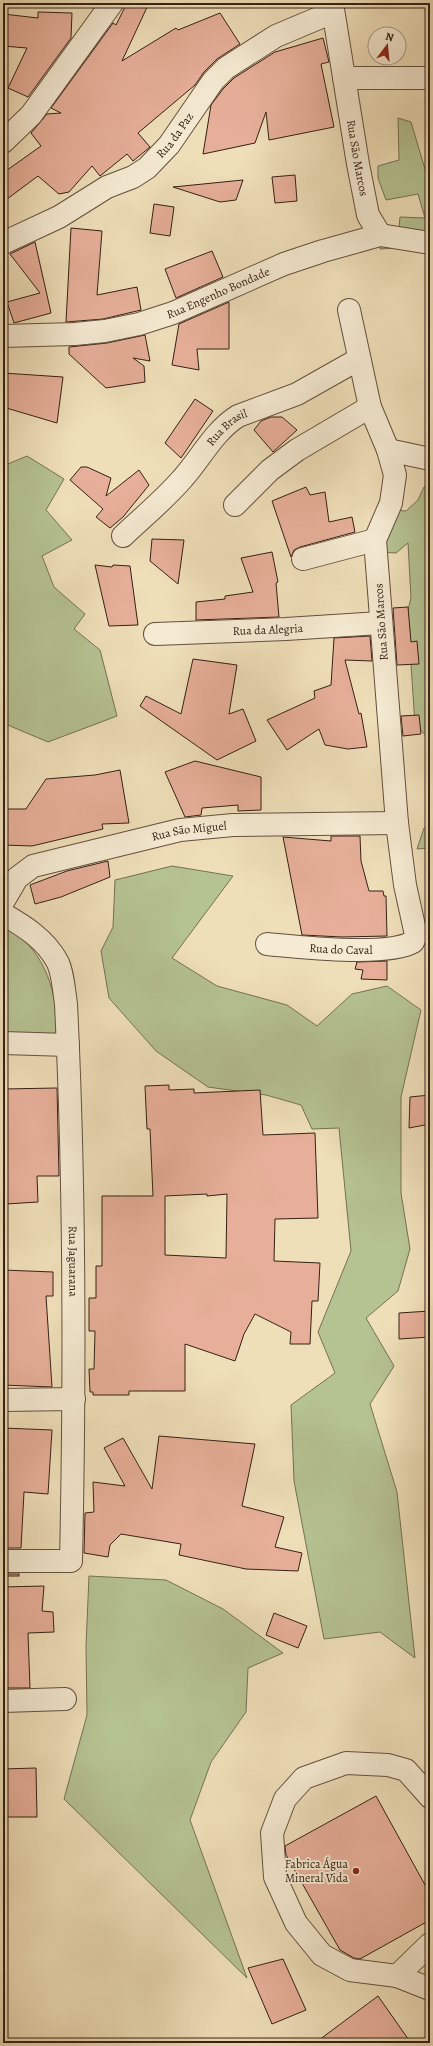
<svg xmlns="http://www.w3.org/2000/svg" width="433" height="2046" font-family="Alegreya,serif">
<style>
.green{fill:#b5c292;stroke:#757154}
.building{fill:#e7af99;stroke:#352015;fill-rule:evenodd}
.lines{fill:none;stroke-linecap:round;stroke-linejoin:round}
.minor-casing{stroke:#64503e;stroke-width:24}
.minor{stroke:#f5ead2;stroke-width:22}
.poi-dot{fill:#8f2418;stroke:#f5ead2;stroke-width:1.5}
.labels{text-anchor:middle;stroke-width:4;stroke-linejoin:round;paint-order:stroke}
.street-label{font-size:12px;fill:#352015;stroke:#f5ead2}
.poi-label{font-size:12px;fill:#352015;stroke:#f5ead2;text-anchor:end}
</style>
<rect width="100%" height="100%" fill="#efdfb9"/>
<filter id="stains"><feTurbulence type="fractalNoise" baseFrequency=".005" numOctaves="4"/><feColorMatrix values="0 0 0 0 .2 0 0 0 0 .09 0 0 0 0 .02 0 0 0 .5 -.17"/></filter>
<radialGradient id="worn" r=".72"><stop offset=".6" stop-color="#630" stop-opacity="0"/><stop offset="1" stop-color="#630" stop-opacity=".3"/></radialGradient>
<!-- green -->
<g class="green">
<path d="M398,118L411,122L430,186V236L412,247L380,249L379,235L399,229L400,217L425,218L418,194L386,200L378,178V166L399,160Z"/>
<path d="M27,456L64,479L46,510L72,540L42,556L54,587L85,614L74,629L100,650L117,716L48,742L3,723V466Z"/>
<path d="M430,486V740L415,724L410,650L402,633L411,598L408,543L396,553L374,552L394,510L406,511L418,500L424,487Z"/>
<path d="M430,827V848L417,849L424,828Z"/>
<path d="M172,866L233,876L172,958L217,986L287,1005L317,1026L352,994L387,986L421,1010L401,1097V1193L410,1249L398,1291L366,1318L394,1366L370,1404L397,1492L415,1658L380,1632L324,1639L294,1481L291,1405L335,1373L318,1332L351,1251L339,1128L312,1129L301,1105L266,1095L208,1087L156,1051L109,998L101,951L113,927L115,880Z"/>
<path d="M3,927C37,941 54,980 56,1015C56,1021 57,1028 56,1034L3,1038Z"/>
<path d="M89,1576L166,1580L223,1609L283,1653L248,1668L246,1712L211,1762L190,1820L247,1978L64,1799L87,1715L86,1646Z"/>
</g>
<!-- building -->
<g class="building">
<path d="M127,3H149L122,61L176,28L178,30L220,13L240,44L217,59L204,72L195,85L138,133L150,147L133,161L127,154L100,176L92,166L69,192L59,194L38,176L3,202V173L41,146L31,133L47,114L61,113L51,108L113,23L116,25Z"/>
<path d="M38,12L72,13L71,38L28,97L8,88L27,48L3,46V14L38,18Z"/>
<path d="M323,38L329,62L321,64L334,127L269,140L266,112L255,143L203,154L211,105L223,89L234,78L275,52Z"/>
<path d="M295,175L297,201L275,203L272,177Z"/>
<path d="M243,180L236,200L220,202L173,187Z"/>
<path d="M154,204L174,207L170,236L150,233Z"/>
<path d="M71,228L102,231L97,295L137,287L141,310L103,319L66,322Z"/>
<path d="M35,242L51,313L14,323L7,302L40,293L10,254Z"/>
<path d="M212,251L223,277L176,298L165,269Z"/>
<path d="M229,302V349H197L199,370L172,365L179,324Z"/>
<path d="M145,335L150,361L133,358L144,366L145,382L106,388L69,354V347L107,343Z"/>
<path d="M3,373L63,377L57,423L3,407Z"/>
<path d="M195,399L213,411L181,458L165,443Z"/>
<path d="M271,417H282L297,430L273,452L254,430L261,421Z"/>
<path d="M81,467H87L111,478L106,496L139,470L149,485L123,517L110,528L96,517L103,509L70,480Z"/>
<path d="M306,487L310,495L325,492L329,522L352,517L355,532L300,547L294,550L291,557L272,501Z"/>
<path d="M152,539L184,540L178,584L150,561Z"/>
<path d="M272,552L278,582L276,583L279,617L196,620V602L225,599V596L253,592L241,558Z"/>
<path d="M95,565L112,567L113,565L130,566L138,625L109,626Z"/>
<path d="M408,607L411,642L417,641L419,664L397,665L393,608Z"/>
<path d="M370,636L372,661L345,660L359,714L361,713L367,747L348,749L325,745L319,729L287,750L267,720L315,698L314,691L331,685L334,638Z"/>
<path d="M193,659L237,665L229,714L243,709L256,741L217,760L140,706L146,696L181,714Z"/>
<path d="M419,715L421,734L403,736L401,716Z"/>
<path d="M195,761L261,777V810L238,811V805L202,808L201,815L185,817L165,772Z"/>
<path d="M120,770L129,823L102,824L103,829L32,846L3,845V809H26L46,779L95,775Z"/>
<path d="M331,836H360L361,861L369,891H383L384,896H386L387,936L342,937L302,935L283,837L331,841Z"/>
<path d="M108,861L110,877L61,897L35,904L30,885L67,871Z"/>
<path d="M387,961V980L361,979L363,970L355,969L357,962Z"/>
<path d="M169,1085V1090L194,1089V1093L260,1090L263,1135L315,1133L318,1218L275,1219L274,1261L320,1263L318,1301H312L310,1344H290L291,1332L255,1314L244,1334L235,1361L185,1344V1391H129V1395H93V1392H90L89,1369H94L95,1331H89V1298H96V1266H102V1196H153L150,1129H147L145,1086ZM207,1194V1196L227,1194L226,1258L165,1255V1196Z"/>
<path d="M57,1088L59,1176H37L38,1202L6,1204L3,1169V1089Z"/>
<path d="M430,1095V1124L409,1128L410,1097Z"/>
<path d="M3,1270L53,1272V1296H46L52,1387L3,1385Z"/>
<path d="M430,1311V1337L399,1339V1313Z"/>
<path d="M3,1428L52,1430L48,1494L24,1492L21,1548H3Z"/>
<path d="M159,1436L255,1444L242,1506L284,1517L275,1547L302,1553L298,1571L246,1569L179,1555L181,1544L121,1534L110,1545L108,1557L84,1553L85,1513L94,1512L93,1482L125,1486L104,1448L123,1438L152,1489Z"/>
<rect x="3" y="1574" width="16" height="2"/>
<path d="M44,1586L42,1611L53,1612L54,1632L28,1633L30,1688H3V1587Z"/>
<path d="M274,1613L307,1626L298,1648L266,1635Z"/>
<path d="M36,1768L37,1817H3V1769Z"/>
<path d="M376,1796L430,1894V1920L360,1959L354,1958L340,1950L286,1855L285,1846Z"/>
<path d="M283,1959L306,2010L272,2024L248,1968Z"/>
<path d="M378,1996L411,2043H315Z"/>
</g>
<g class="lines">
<!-- minor casing -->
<g class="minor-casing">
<g id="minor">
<path id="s1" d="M332,3L358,164L368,215L380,235"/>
<path d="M344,78H430"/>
<path d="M3,142L31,115L112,3"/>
<path id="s2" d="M3,243L59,217L107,187L133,177L147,168L169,145L213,81L226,68L276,36L333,12"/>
<path id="s3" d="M3,336L75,334L105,331L139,324L173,313L284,264L323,251L380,235L430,243"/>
<path d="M388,450L430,459"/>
<path d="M235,505L270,470L297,450L370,407"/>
<path id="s4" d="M123,536C143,517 165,499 183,478C201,458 214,431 238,416L297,394L359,359"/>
<path d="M303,559L375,540"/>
<path id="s5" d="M155,634L286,629L380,623"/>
<path id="s6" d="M3,902L17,878L33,866L180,830L233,825L397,823"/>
<path id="s7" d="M3,914C24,926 45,939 57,961C63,972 64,991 66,1004C75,1189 75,1375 71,1561H3"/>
<path id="s8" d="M267,944C300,947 386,957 413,942L416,935L405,885L397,823L375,540L391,503L395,475L388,450L370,407L349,310"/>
<path d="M3,1043L68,1045"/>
<path d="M3,1400L74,1399"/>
<path d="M3,1701L65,1699"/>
<path d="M430,1797L406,1770L388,1765L346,1763L304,1778L285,1799L272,1833L275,1877L296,1923L322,1955L350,1970L397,1976L430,1944"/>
<path d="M397,1976L430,1989"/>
</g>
</g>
<!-- minor -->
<use href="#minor" class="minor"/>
</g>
<!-- markers -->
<circle class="poi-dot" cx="356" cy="1871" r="4"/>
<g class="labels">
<!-- street labels -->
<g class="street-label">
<text dy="4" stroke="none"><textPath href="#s2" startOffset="206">Rua da Paz</textPath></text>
<text dy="4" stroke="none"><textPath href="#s1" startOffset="157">Rua São Marcos</textPath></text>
<text dy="4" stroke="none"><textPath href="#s3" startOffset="222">Rua Engenho Bondade</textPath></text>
<text dy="4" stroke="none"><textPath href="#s4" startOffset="151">Rua Brasil</textPath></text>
<text transform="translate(381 622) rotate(-94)" y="4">Rua São Marcos</text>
<text dy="4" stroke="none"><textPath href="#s5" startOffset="113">Rua da Alegria</textPath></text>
<text dy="4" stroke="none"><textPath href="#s6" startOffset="208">Rua São Miguel</textPath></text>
<text dy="4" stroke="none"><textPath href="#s8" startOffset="74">Rua do Caval</textPath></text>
<text dy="4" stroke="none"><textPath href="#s7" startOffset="374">Rua Jaguarana</textPath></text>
</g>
<!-- poi labels -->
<g class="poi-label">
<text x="348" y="1868">Fabrica Água<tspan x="348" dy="14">Mineral Vida</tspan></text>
</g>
</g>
<!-- margin -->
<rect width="433" height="2046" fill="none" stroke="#efdfb9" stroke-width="16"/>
<rect x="4" y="4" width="425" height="2038" fill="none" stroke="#352015" stroke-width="2"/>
<rect x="8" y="8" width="417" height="2030" fill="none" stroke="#352015"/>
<!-- north arrow -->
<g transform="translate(387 46) rotate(16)"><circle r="19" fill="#f5ead2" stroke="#a89986"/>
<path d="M0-3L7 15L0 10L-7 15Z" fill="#8f2418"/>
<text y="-6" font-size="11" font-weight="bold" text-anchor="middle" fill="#352015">N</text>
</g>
<rect width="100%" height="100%" filter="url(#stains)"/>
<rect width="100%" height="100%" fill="url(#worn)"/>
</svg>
